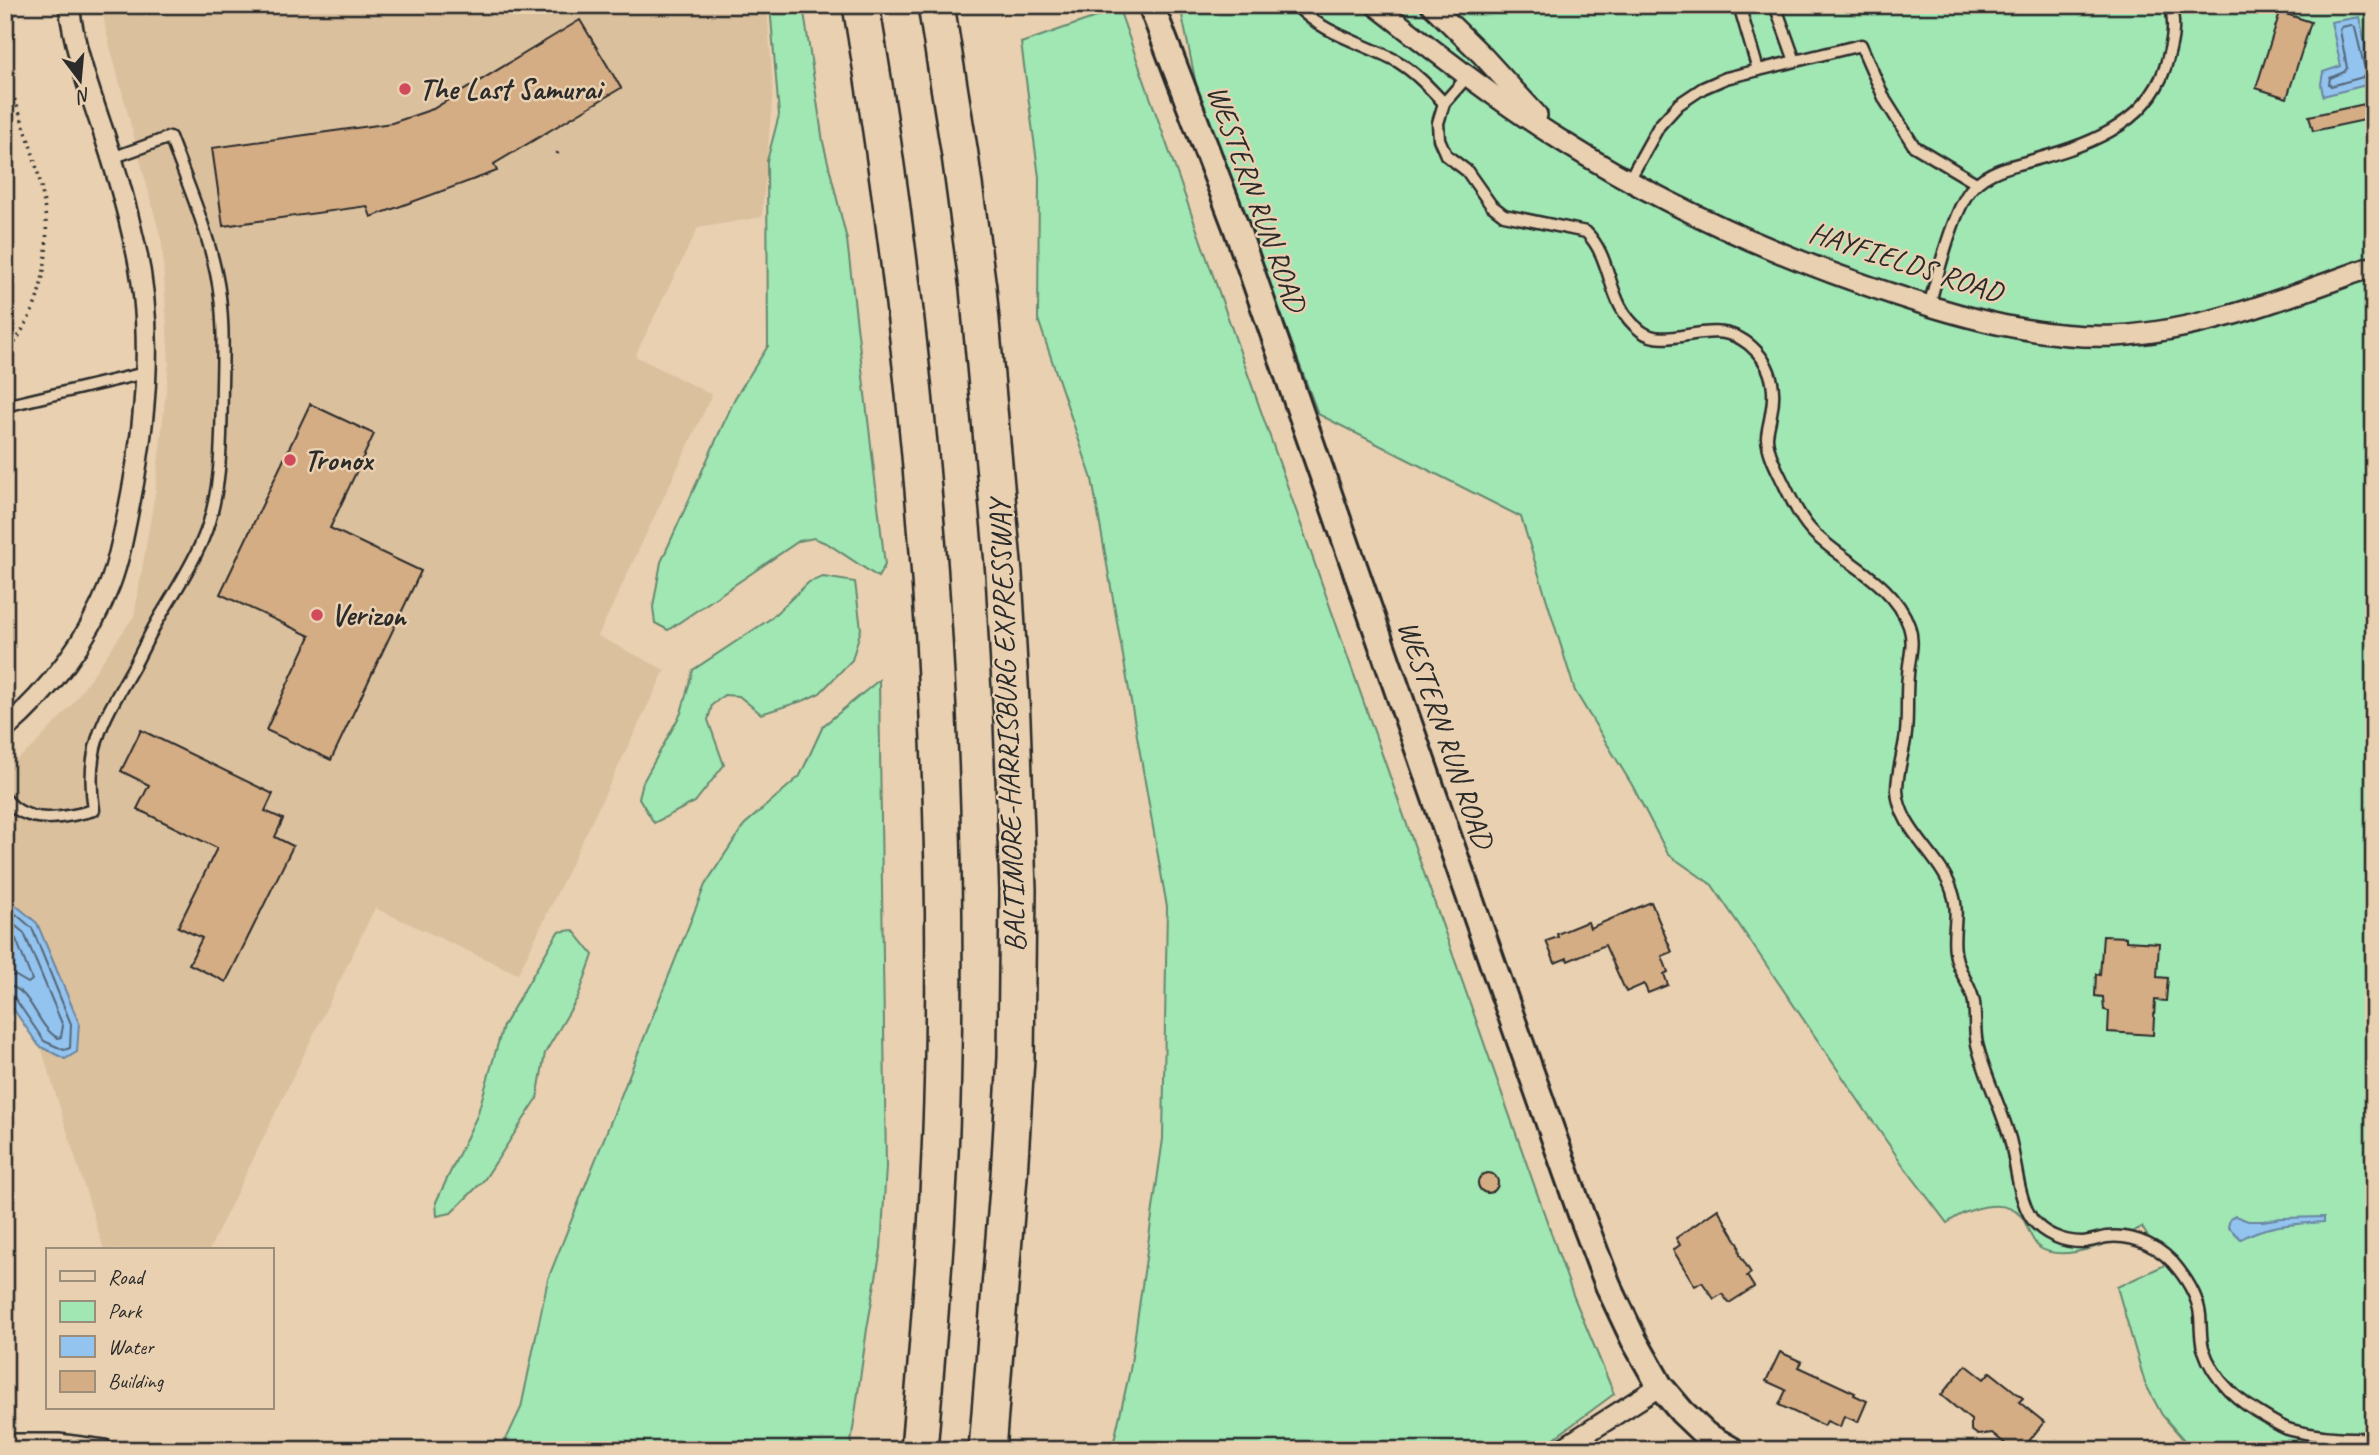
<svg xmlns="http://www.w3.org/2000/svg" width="2379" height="1455" font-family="Caveat,sans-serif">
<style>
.built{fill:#dbc09e}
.green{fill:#a0e7b4;stroke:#668970;stroke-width:2}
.water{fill:#93c3ef;stroke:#6986a1;stroke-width:2}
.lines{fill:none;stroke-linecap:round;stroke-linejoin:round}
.shore{stroke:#556879;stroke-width:2}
.building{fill:#d4ad85;stroke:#2b2b2b;stroke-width:2}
.service-casing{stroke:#2b2b2b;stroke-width:15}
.minor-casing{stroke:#2b2b2b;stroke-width:24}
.tertiary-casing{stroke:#2b2b2b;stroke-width:30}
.motorway-casing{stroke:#2b2b2b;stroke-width:40}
.path{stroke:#2b2b2b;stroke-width:3.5;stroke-dasharray:2 5;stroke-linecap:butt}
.service{stroke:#e8d0b0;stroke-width:10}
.minor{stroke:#e8d0b0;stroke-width:19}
.tertiary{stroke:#e8d0b0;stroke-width:24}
.motorway{stroke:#e8d0b0;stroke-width:35}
.poi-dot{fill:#d1495b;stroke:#e8d0b0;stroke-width:2.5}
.labels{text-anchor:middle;stroke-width:5;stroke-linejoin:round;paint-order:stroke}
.poi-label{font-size:30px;font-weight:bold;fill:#2b2b2b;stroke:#e8d0b0;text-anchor:start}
.street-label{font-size:30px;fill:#2b2b2b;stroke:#e8d0b0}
</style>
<rect width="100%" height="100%" fill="#e8d0b0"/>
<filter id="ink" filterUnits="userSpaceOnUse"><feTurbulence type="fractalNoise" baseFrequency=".0143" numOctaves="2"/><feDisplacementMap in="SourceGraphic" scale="14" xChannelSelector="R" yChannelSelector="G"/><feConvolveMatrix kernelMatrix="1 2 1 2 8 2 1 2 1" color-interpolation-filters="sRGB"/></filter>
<g filter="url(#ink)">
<!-- built -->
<path class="built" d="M101,5H767L773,90L762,217L698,228L635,356L712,395L598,636L665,670L518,974L375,908L209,1250H104L5,931V768L33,747L71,706L134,616L155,493L169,363L162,243L106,31Z"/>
<!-- green -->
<g class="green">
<path d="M770,5H803L823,142L847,240L885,565L878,577L828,544L814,538L799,541L668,630L655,623L653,607L661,562L735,398L768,346L767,161L779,115Z"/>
<path d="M1180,5H2374V1450H2193L2190,1447L2162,1415L2145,1383L2117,1287L2165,1265L2142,1227C2120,1239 2065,1264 2040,1248C2031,1242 2028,1225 2021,1216C2003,1196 1966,1209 1947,1223L1903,1165L1865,1110L1712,885L1668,854L1632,785L1575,691L1521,517L1318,414L1265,271L1236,205L1199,99Z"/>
<path d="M1119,9L1573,1295L1614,1394L1538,1450H1112L1130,1370L1163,1139L1167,907L1092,479L1038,319L1039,177L1021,43Z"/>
<path d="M823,577L855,582L861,629L852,660L820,693L805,700L761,714L739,696L724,695L712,705L708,720L724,765L695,802L654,823L639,798L643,782L681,713L693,670L770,619L809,582Z"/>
<path d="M879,680L886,1167L881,1249L867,1329L850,1450H501L521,1408L548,1279L705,885L744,825L800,776L823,726Z"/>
<path d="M573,930L593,955L578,997L545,1053L537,1099L484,1180L451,1213L437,1216L436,1202L477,1116L503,1026L558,932Z"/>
</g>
<!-- water -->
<g class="water">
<path d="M2359,17L2374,83L2323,96L2321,84L2323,72L2341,66L2331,22Z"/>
<path d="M5,900L12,902L37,923L79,1023L77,1052L65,1059L39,1046L5,997Z"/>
<path d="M2235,1216L2248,1221H2263L2281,1218L2324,1217V1222C2295,1224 2267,1224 2241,1239L2228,1227L2230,1219Z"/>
</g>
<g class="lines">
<!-- shore -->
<g class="shore">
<path d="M2351,25L2355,28L2364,65L2370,75L2331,86L2329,84L2330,78L2344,72L2347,68L2340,30L2342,27Z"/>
<path d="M5,908L10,909L32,928L71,1024L70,1048L64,1050L44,1041L14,997L5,994"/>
<path d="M5,917L24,933L63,1026L61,1037L58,1038C36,1027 32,987 5,985"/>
<path d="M5,930L16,939L32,980L28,983L16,976L5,975"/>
</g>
</g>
<!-- building -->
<g class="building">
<path d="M2280,12L2311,22L2287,98L2256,88Z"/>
<path d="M580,20L621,88L494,164L497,171L371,217L367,206L223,226L212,148L392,123L433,109Z"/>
<path d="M2374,102V118L2313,131L2309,116Z"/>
<path d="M310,404L374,434L330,528L421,571L331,760L266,730L310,636L220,594Z"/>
<path d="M141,730L273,794L265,811L283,819L275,837L293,846L226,982L189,964L202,938L178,927L217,848L137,809L149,785L121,771Z"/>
<path d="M1651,902L1672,952L1662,956L1668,972L1664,974L1668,985L1648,993L1644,984L1626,992L1605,945L1568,961L1567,958L1555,963L1546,941L1558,937L1557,934L1584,923L1588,922L1590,928Z"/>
<path d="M2103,936L2126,937V941L2159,943L2157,977L2168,978L2166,1001L2155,1000L2153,1035L2108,1032L2109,1011L2104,1010L2103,997L2095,996L2096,974L2100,975Z"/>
<circle cx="1488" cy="1183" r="10"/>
<path d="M1718,1209L1739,1245L1740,1255L1751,1273L1747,1276L1754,1287L1729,1303L1722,1294L1714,1299L1702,1282L1695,1286L1673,1250L1680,1245L1676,1238Z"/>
<path d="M1780,1352L1802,1362L1799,1367L1855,1393L1854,1395L1867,1401L1858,1422L1844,1416L1840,1427L1827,1421L1824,1426L1779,1405L1786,1390L1766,1381Z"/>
<path d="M1966,1365L1984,1379L1990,1372L2023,1398L2019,1402L2044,1422L2022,1450H2013L1992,1433L1978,1435L1971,1430V1420L1941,1395Z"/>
</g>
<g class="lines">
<!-- service casing -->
<g class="service-casing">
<g id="service">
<path d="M1296,5C1321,33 1363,43 1395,60C1414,71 1429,87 1444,103"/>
<path d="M1739,5L1758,70"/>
<path d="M1775,5L1795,61"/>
<path d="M1467,77L1444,103L1438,123L1439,139L1446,155L1467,171L1491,205L1504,215L1586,232C1615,261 1605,304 1641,331C1671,354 1718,308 1757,352C1773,370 1776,391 1771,414C1770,422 1767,431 1767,438C1768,452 1775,466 1781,478C1790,496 1800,520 1815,534C1846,564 1894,583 1909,626C1915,644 1909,657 1908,675C1906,694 1908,714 1906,733C1904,752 1897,771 1897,790C1899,830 1940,855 1952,891C1961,915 1950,934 1956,957C1959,973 1972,987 1974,1003C1976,1017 1974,1030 1977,1044C1985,1077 2001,1107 2010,1139C2016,1162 2018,1199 2032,1219C2043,1234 2063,1242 2082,1242C2090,1242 2099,1238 2107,1237C2135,1234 2163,1248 2179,1270C2189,1283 2198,1298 2200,1315C2201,1325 2200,1337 2203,1348C2214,1382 2239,1402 2269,1419C2276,1423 2283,1428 2291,1430C2318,1437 2346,1439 2374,1438"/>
<path d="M1629,180L1659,126L1679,104L1703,88L1726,78L1861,45L1885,100L1914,146L1976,183"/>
<path d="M1929,306C1937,278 1954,206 1973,187C1988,171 2010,166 2030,161C2084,146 2145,127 2165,68C2171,48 2177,26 2170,5"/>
<path d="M5,406L145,373"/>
<path d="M5,798C27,827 64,818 94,810C84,747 104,719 134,666C143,649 151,631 161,615C176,590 191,567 202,541C223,493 221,436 222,384C223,347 224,309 216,273C206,226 187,182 170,137L112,158"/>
</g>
</g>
<!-- minor casing -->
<g class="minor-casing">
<g id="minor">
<path d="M1375,5C1436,52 1496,100 1562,141C1665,206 1779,257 1895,295C1965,318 2040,339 2115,336C2205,331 2290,296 2374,266"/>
<path d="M1431,5L1482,55L1537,115"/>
<path d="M5,729C49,691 89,639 110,584C119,560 124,533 129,507C146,423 155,329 135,245C126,205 115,166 102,128C88,87 74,47 69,5"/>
<path d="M5,1444H58L104,1450"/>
<path d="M1560,1450L1660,1386"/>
</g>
</g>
<!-- tertiary casing -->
<g class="tertiary-casing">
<path id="tertiary" d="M1151,5L1236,227L1497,976L1581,1214L1608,1285L1634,1340L1660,1386L1682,1412L1706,1435L1732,1450"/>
</g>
<!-- motorway casing -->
<g class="motorway-casing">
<g id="motorway">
<path d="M861,5C920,353 949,705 943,1057C941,1188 930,1319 919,1450"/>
<path d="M936,5L960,155L978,288L1004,574L1012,720L1018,890L1016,1058L1009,1176L987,1450"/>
</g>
</g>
<!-- path -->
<g class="path">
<path d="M5,73C30,142 61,217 39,292C33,316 17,338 5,359"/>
<path d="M557,154L560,148"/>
</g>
<!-- service -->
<use href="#service" class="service"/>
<!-- minor -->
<use href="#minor" class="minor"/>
<!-- tertiary -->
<use href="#tertiary" class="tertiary"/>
<!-- motorway -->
<use href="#motorway" class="motorway"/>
</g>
</g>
<!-- markers -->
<g class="poi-dot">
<circle cx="405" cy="89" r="7"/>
<circle cx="290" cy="460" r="7"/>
<circle cx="317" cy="615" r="7"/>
</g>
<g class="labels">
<!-- poi labels -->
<g class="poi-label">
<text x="419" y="99">The Last Samurai</text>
<text x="304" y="470">Tronox</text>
<text x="331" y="625">Verizon</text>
</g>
<!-- street labels -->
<g class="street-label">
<text transform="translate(1257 198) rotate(70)" y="10">WESTERN RUN ROAD</text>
<text transform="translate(1906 262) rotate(18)" y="10">HAYFIELDS ROAD</text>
<text transform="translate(1007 726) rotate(-92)" y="10">BALTIMORE-HARRISBURG EXPRESSWAY</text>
<text transform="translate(1446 734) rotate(71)" y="10">WESTERN RUN ROAD</text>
</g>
</g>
<!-- margin -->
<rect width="2379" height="1455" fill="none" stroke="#e8d0b0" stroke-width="28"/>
<rect x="14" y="14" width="2351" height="1427" fill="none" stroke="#2b2b2b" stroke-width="2.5" filter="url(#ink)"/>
<!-- legend -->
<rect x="46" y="1248" width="228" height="161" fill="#e8d0b0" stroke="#9c8e7b" stroke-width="2"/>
<rect x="60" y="1271" width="35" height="10" fill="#e8d0b0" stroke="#9c8e7b" stroke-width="2"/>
<text x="108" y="1284" font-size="21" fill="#2b2b2b">Road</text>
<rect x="60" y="1301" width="35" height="21" fill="#a0e7b4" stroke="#9c8e7b" stroke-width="2"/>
<text x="108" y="1318" font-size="21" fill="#2b2b2b">Park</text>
<rect x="60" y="1336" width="35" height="21" fill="#93c3ef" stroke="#9c8e7b" stroke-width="2"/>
<text x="108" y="1354" font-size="21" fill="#2b2b2b">Water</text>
<rect x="60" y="1371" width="35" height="21" fill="#d4ad85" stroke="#9c8e7b" stroke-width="2"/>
<text x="108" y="1388" font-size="21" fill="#2b2b2b">Building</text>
<!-- north arrow -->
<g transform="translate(80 80) rotate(164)" stroke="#e8d0b0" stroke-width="5" paint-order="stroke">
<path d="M0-5L12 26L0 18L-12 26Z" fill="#2b2b2b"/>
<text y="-10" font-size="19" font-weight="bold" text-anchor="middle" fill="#2b2b2b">N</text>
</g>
</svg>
